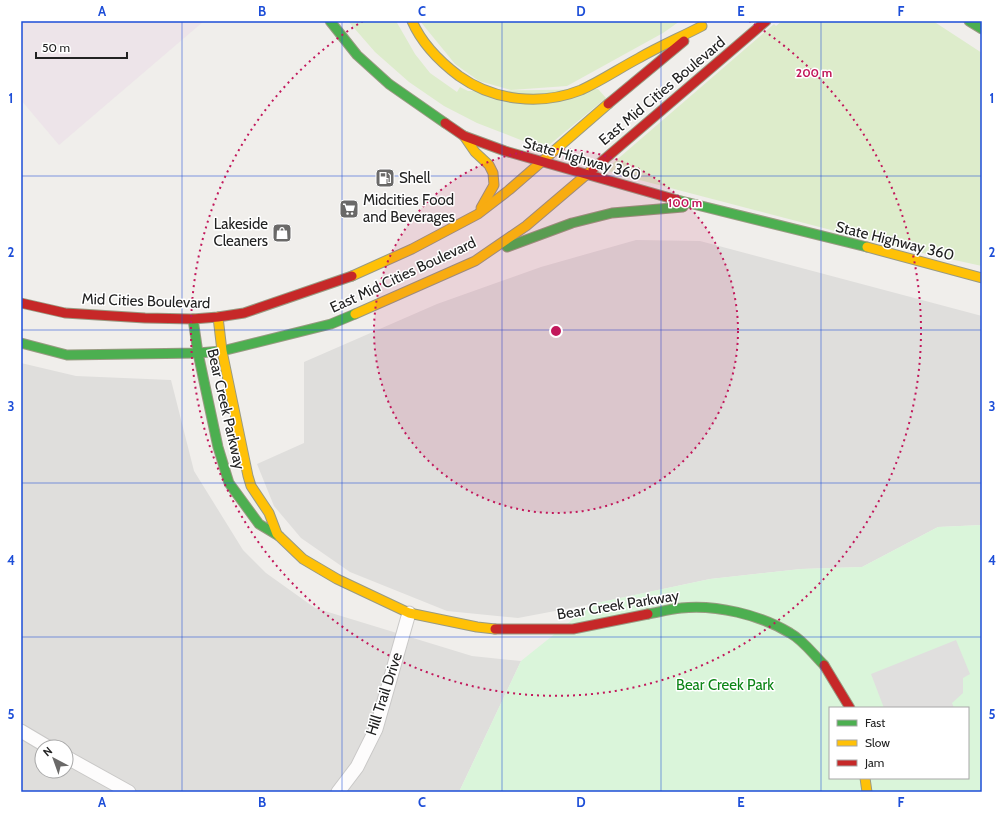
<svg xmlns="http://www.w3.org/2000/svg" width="1003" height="813" font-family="Cabin,sans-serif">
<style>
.residential{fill:#dfdedc;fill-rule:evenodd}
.industrial{fill:#ede4e9}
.grass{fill:#ddeccb}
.park{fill:#daf5da;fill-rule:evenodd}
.parking{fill:#e0dfde}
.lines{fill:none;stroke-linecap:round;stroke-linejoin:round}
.street-casing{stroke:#c9c8c7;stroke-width:15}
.fast-casing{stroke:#999a82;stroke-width:11}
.slow-casing{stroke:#999a82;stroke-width:11}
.jam-casing{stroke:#999a82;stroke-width:11}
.street{stroke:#fdfcfc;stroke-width:13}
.fast{stroke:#4caf50;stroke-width:9}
.slow{stroke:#ffc107;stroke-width:9}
.jam{stroke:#c62828;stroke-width:9}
.grid{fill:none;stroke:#1d4ed8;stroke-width:1;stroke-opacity:0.55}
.ring{fill:none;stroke:#c2185b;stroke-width:2;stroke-dasharray:2 4}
.labels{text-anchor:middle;stroke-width:3;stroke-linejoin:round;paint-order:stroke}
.street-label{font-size:15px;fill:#222;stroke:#fff}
.poi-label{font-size:15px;fill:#222;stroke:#fff;text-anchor:start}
.park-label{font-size:15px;fill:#0c8416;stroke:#fff}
.centre{fill:#c2185b;stroke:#fff;stroke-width:2}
.ring-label{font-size:12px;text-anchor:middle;font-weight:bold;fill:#c2185b;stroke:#fff;stroke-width:3;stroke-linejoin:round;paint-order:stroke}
.neatline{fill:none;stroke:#1d4ed8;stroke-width:1.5}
.grid-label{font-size:13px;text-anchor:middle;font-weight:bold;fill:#1d4ed8}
</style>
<rect width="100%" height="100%" fill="#f0eeeb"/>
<!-- residential -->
<g class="residential">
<path d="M636,240L700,241L982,316V525L938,527L862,567L801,569L710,579L592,604L518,618L447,611L350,572L301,538L274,506L257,464L304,443V362L437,304L541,267Z"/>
<path d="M21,363L76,376L171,380L194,471L243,550L266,573L315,608L472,656L521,661L459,792H21ZM42,747H66V771H42Z"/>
</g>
<!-- industrial -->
<path class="industrial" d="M21,21H204L59,145L21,100Z"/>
<!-- grass -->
<g class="grass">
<path d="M348,21H396L415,54L430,73L457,92L460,87L468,91L598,89L606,98L548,146L542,147L531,144L477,123L444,106L409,82L375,52Z"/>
<path d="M420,21H680L663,33L567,86L511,90L479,81L455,64Z"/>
<path d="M782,21H933L982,53V266L904,249L632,178L608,171L606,169L774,24L776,26Z"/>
</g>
<!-- park -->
<path class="park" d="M982,525V792H459L521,661L592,604L710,579L801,569L862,567L938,527ZM830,708H968V778H830Z"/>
<!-- parking -->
<path class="parking" d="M956,640L970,674L963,678V693L952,703L954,708H884L871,674Z"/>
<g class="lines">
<!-- street casing -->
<g class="street-casing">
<g id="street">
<path d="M21,731L48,747"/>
<path d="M66,757L129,792"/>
<path d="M338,792L357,767L376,729L409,613"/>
</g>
</g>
<!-- fast casing -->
<g class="fast-casing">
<g id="fast">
<path d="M330,21L357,55L389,84L445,123"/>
<path d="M969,21L982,29"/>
<path d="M677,200L867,247"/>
<path d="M507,247L572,223L612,213L683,207"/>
<path d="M193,319L198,353L218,447L229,483L259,524L279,536"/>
<path d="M21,343L67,355L198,353L222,351L331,324L355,314"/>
<path d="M648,614C659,612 670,609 681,608C715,604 761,615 790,633C803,640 813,654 824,665"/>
</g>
</g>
<!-- slow casing -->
<g class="slow-casing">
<g id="slow">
<path d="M412,21C422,44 439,61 459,76C494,101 541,106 581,90C601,81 620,68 639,58C660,46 681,37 702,26"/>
<path d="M464,136L475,152L489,165L493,173L494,185L481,208"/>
<path d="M867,247L982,278"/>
<path d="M352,276L412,249L478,214L509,190L608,104"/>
<path d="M355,314L475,261L526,226L593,169"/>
<path d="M218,317L222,351L248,476L251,486L269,513L277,534"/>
<path d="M279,536L303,559L337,579L409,613L477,627L495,629"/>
<path d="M865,778L867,792"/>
</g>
</g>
<!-- jam casing -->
<g class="jam-casing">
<g id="jam">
<path d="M608,104L684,41"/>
<path d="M445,123L464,136L505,151L677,200"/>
<path d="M593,169L766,21"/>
<path d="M21,303L65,313L145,318L193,319L218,317L244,313L352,276"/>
<path d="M495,629H573L648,614"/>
<path d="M824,665L850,708"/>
</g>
</g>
<!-- street -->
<use href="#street" class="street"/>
<!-- fast -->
<use href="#fast" class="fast"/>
<!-- slow -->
<use href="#slow" class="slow"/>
<!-- jam -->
<use href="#jam" class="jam"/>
</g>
<!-- grid -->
<path class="grid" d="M182,21V792M342,21V792M502,21V792M661,21V792M821,21V792M21,176H982M21,330H982M21,483H982M21,637H982"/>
<!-- distance rings -->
<circle cx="556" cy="331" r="182" fill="#c2185b" fill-opacity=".12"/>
<g class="ring">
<circle cx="556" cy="331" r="182"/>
<path d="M749 21A365 365 0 1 1 363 21"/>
</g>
<!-- icons -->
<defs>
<g id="fuel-square" transform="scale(1)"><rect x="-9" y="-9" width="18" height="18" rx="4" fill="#6a6968" stroke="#fff"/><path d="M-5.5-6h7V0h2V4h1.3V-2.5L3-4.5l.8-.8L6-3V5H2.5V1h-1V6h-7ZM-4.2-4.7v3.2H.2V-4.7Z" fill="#fff"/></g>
<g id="supermarket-square" transform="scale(1)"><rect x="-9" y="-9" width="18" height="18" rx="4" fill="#6a6968" stroke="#fff"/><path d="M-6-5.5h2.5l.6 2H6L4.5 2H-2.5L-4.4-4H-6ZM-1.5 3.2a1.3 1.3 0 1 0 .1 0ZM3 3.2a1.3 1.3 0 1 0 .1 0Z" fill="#fff"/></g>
<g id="shop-square" transform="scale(1)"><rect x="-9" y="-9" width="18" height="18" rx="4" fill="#6a6968" stroke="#fff"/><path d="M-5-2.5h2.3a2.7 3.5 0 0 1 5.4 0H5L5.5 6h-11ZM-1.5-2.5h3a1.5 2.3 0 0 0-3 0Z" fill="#fff"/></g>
</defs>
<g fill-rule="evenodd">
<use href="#fuel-square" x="385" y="178"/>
<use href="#supermarket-square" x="349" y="209"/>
<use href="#shop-square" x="282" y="233"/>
</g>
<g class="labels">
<!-- street labels -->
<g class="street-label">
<text transform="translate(662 91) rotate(-40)" y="5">East Mid Cities Boulevard</text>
<text transform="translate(582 159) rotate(16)" y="5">State Highway 360</text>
<text transform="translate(895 241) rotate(14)" y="5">State Highway 360</text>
<text transform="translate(403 275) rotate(-25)" y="5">East Mid Cities Boulevard</text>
<text transform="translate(146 301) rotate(2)" y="5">Mid Cities Boulevard</text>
<text transform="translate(226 409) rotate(77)" y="5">Bear Creek Parkway</text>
<text transform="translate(618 605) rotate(-9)" y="5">Bear Creek Parkway</text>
<text transform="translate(384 694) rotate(-72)" y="5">Hill Trail Drive</text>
</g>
<!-- poi labels -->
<g class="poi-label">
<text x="399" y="183">Shell</text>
<text x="363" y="205">Midcities Food<tspan x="363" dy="17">and Beverages</tspan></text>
<text x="268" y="229" text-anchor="end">Lakeside<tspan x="268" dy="17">Cleaners</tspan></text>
</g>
<!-- park labels -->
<g class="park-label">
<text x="725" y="690">Bear Creek Park</text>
</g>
</g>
<circle cx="556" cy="331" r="6" class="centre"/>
<g class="ring-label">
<text x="814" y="77">200 m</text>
<text x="685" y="207">100 m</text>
</g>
<!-- border -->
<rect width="1003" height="813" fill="none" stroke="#ffffff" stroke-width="44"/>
<!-- legend -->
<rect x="829" y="707" width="140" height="72" fill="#ffffff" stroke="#a7a7a7"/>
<rect x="837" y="720" width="20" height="6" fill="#4caf50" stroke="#a7a7a7"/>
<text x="865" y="727" font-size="12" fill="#222222">Fast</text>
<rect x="837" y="740" width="20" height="6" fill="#ffc107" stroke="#a7a7a7"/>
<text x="865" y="747" font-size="12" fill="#222222">Slow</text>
<rect x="837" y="760" width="20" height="6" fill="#c62828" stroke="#a7a7a7"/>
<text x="865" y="767" font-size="12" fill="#222222">Jam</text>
<!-- north arrow -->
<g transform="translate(54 759) rotate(319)"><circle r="19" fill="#ffffff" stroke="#a7a7a7"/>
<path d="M0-3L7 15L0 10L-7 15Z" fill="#6a6968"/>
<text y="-6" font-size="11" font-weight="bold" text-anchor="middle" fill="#222222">N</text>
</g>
<!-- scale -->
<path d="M36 52v6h91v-6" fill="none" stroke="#222222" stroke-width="2"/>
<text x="42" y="52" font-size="12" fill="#222222" stroke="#ffffff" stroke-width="3" paint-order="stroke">50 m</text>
<rect x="22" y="22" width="959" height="769" class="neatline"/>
<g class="grid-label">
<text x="102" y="16">A</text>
<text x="262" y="16">B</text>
<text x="422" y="16">C</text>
<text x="581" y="16">D</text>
<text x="741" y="16">E</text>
<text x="901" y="16">F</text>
<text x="11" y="103">1</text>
<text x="992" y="103">1</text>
<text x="11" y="257">2</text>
<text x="992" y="257">2</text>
<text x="11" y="411">3</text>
<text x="992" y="411">3</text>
<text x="11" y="565">4</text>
<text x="992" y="565">4</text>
<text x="11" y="719">5</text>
<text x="992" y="719">5</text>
<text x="102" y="807">A</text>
<text x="262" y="807">B</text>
<text x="422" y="807">C</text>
<text x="581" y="807">D</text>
<text x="741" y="807">E</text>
<text x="901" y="807">F</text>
</g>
</svg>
